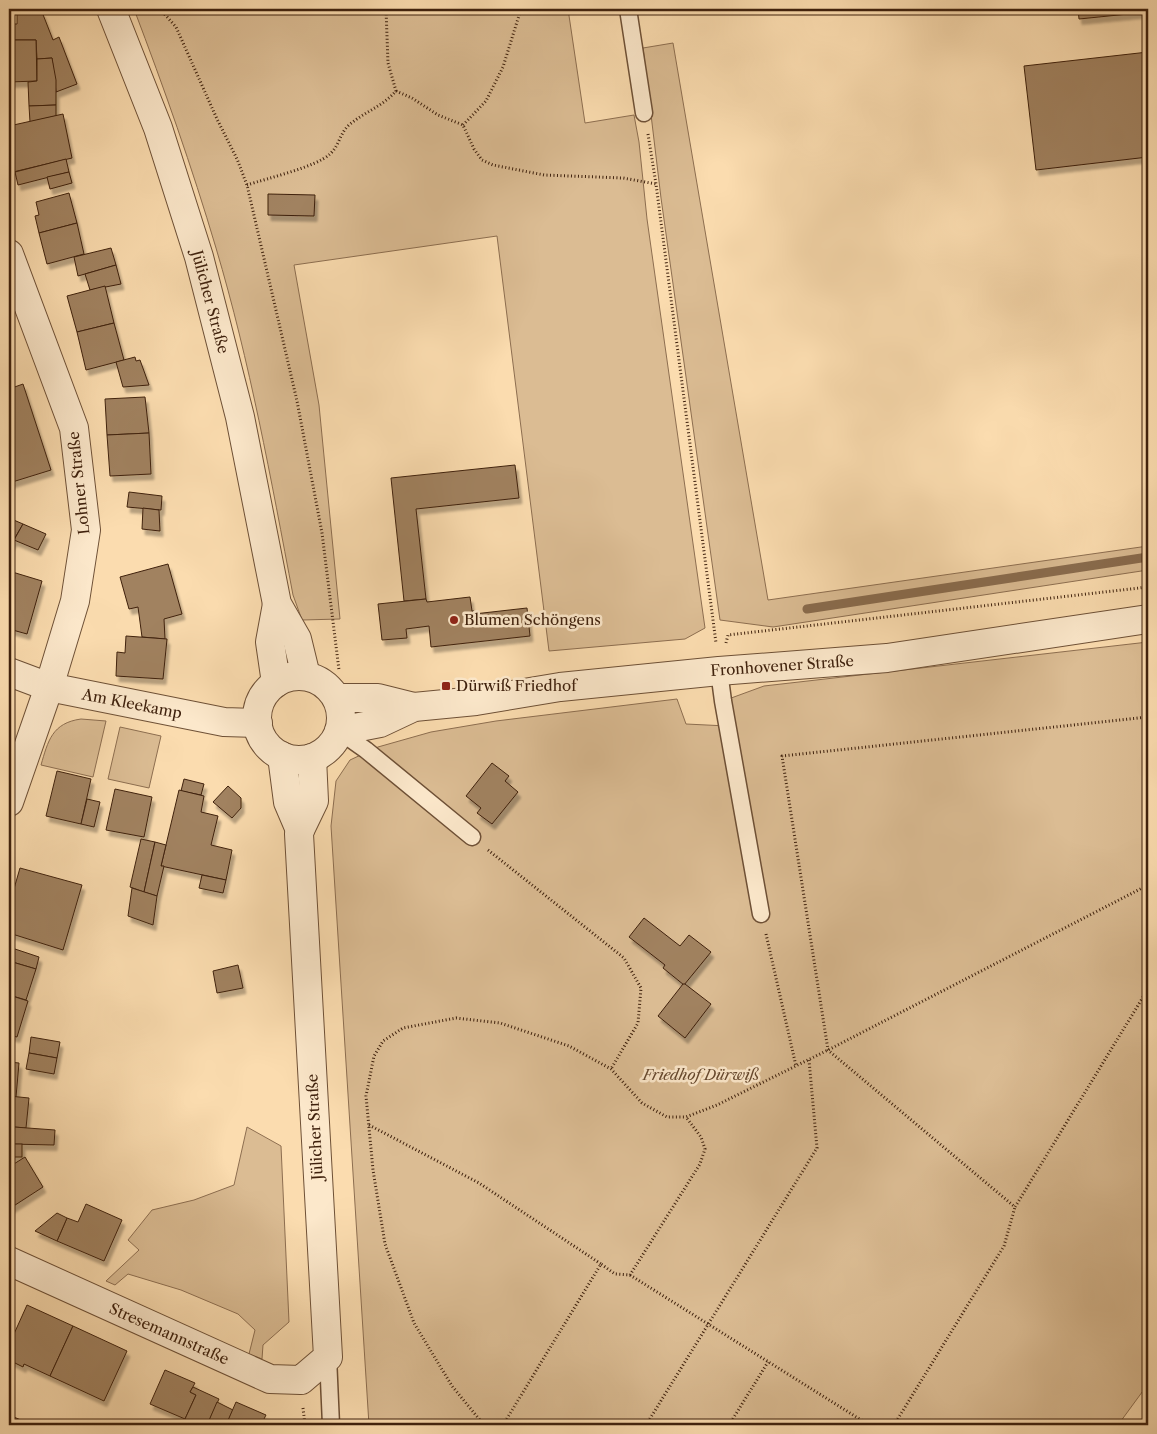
<svg xmlns="http://www.w3.org/2000/svg" width="1157" height="1434" font-family="'Libre Caslon Text',serif">
<style>
.green{fill:#dbbc93;stroke:#8d6e50}
.lines{fill:none;stroke-linecap:round;stroke-linejoin:round}
.stream{stroke:#896b4d;stroke-width:9}
.building{fill:#a18261;stroke:#3f210d;filter:url(#shadow)}
.service-casing{stroke:#6e5036;stroke-width:19}
.minor-casing{stroke:#6e5036;stroke-width:30}
.tertiary-casing{stroke:#6e5036;stroke-width:30}
.path{stroke:#3f210d;stroke-width:3;stroke-dasharray:1 2.5;stroke-linecap:butt}
.service{stroke:#fce8cb;stroke-width:16}
.minor{stroke:#fce8cb;stroke-width:28}
.tertiary{stroke:#fce8cb;stroke-width:28}
.poi-dot{fill:#8f2418;stroke:#fce8cb;stroke-width:2}
.labels{text-anchor:middle;stroke-width:5;stroke-linejoin:round;paint-order:stroke}
.street-label{font-size:15px;fill:#3f210d;stroke:#fce8cb}
.poi-label{font-size:15px;fill:#3f210d;stroke:#fce8cb;text-anchor:start}
.park-label{font-size:15px;font-style:italic;fill:#66482e;stroke:#fce8cb}
</style>
<defs>
<filter id="shadow"><feDropShadow dx="3" dy="5.5" stdDeviation="1" flood-color="#0004"/></filter>
</defs>
<rect width="100%" height="100%" fill="#fbdcaf"/>
<filter id="stains"><feTurbulence type="fractalNoise" baseFrequency=".004" numOctaves="4"/><feColorMatrix values="0 0 0 0 .2 0 0 0 0 .09 0 0 0 0 .02 0 0 0 .5 -.17"/></filter>
<radialGradient id="worn" r=".72"><stop offset=".6" stop-color="#630" stop-opacity="0"/><stop offset="1" stop-color="#630" stop-opacity=".3"/></radialGradient>
<!-- green -->
<g class="green">
<path d="M134,9H568L585,123L634,115L639,142L647,219L705,628L685,639L549,651L497,236L294,265L319,405L340,619L302,620L293,595C271,479 250,362 216,248C192,167 164,88 134,9Z"/>
<path d="M673,43L768,600L1148,546V570L773,627L720,620L661,198L643,48Z"/>
<path d="M1148,642V1384L1118,1425H369L331,826L336,781L350,760L378,747L431,732L496,721L677,699L686,724L727,726L723,701L764,686Z"/>
<path d="M81,719L106,721L93,777L41,765C48,741 52,723 81,719Z"/>
<path d="M120,727L161,736L149,788L108,779Z"/>
<path d="M247,1127L281,1146L289,1322L263,1345L262,1359L249,1354L255,1330L238,1314L181,1290L128,1274L115,1285L106,1281L139,1250L128,1240L152,1210L194,1200L234,1185Z"/>
</g>
<g class="lines">
<!-- stream -->
<path class="stream" d="M807,609L1148,557"/>
</g>
<!-- building -->
<g class="building">
<path d="M1078,9H1148V12L1079,19Z"/>
<path d="M42,12L53,40L59,37L77,84L56,92L52,58L37,59L36,40H9V24H17V13Z"/>
<path d="M9,40H36L37,81L9,82Z"/>
<path d="M1148,52V157L1036,170L1024,66Z"/>
<path d="M52,58L56,80V105L29,106L28,82L37,81V59Z"/>
<path d="M56,105V116L30,122L29,106Z"/>
<path d="M63,114L72,158L13,172L9,152V126Z"/>
<path d="M66,159L69,172L18,185L15,172Z"/>
<path d="M69,172L72,183L50,189L47,177Z"/>
<path d="M69,193L77,223L39,233L35,216L39,215L36,202Z"/>
<path d="M268,194L315,195L314,216L268,215Z"/>
<path d="M77,223L84,254L47,264L39,233Z"/>
<path d="M111,248L116,265L78,276L74,257Z"/>
<path d="M116,265L121,284L90,290L85,274Z"/>
<path d="M105,286L114,323L77,332L67,296Z"/>
<path d="M114,323L124,360L86,370L77,332Z"/>
<path d="M135,357L136,361L140,360L149,385L123,387L116,362Z"/>
<path d="M23,384L51,470L9,483V389Z"/>
<path d="M145,397L149,433L107,435L105,399Z"/>
<path d="M149,433L151,474L110,476L107,435Z"/>
<path d="M515,465L519,498L416,509L426,599L404,601L391,478Z"/>
<path d="M129,492L162,496L161,510L127,507Z"/>
<path d="M143,508L159,510L160,531L142,529Z"/>
<path d="M9,518L23,524L9,548Z"/>
<path d="M23,524L46,534L38,550L14,540Z"/>
<path d="M168,564L182,614L164,619L165,639L142,637L138,607L129,609L120,577Z"/>
<path d="M9,571L42,581L27,634L9,629Z"/>
<path d="M470,597L472,611H474V614L527,608L530,636L431,647L429,626L406,629L407,638L382,640L378,604L426,599L427,602Z"/>
<path d="M126,636L167,639L163,679L116,676L117,652L125,653Z"/>
<path d="M492,763L509,776L505,781L518,792L492,824L477,813L481,808L466,796Z"/>
<path d="M57,771L91,779L81,824L46,816Z"/>
<path d="M184,779L204,784L201,795L181,791Z"/>
<path d="M228,786L241,798V808L232,818L213,802Z"/>
<path d="M115,789L152,797L144,837L106,830Z"/>
<path d="M179,790L204,796L201,812L218,816L211,845L232,850L226,880L161,866Z"/>
<path d="M87,799L100,802L94,827L81,824Z"/>
<path d="M141,839L155,842L144,892L130,887Z"/>
<path d="M155,842L166,845L161,866H164L157,896L144,892Z"/>
<path d="M20,868L82,885L63,950L9,933V906Z"/>
<path d="M202,875L226,880L223,893L199,888Z"/>
<path d="M132,888L157,896L153,925L128,916Z"/>
<path d="M644,918L680,946L689,935L711,952L684,985L663,968L665,965L629,937Z"/>
<path d="M9,947L39,957L36,969L9,961Z"/>
<path d="M9,961L36,969L26,1000L9,995Z"/>
<path d="M238,965L243,988L217,993L213,971Z"/>
<path d="M683,984H685L711,1004L685,1038L658,1016Z"/>
<path d="M9,995L28,1001L17,1037L9,1035Z"/>
<path d="M31,1037L60,1042L57,1058L29,1053Z"/>
<path d="M29,1053L57,1058L54,1074L26,1069Z"/>
<path d="M9,1062L19,1063L16,1097L9,1096Z"/>
<path d="M9,1096L29,1098L26,1128L14,1127V1129H9Z"/>
<path d="M14,1127L55,1130L54,1145L9,1144V1129H14Z"/>
<rect x="9" y="1144" width="13" height="13"/>
<path d="M25,1157L43,1187L9,1209V1167Z"/>
<path d="M86,1204L122,1220L104,1261L57,1241L67,1218L78,1222Z"/>
<path d="M57,1213L67,1218L57,1241L35,1231Z"/>
<path d="M27,1305L73,1326L50,1376L24,1364L23,1367L9,1360V1345Z"/>
<path d="M73,1326L127,1351L104,1401L50,1376Z"/>
<path d="M165,1370L195,1383L190,1392L196,1395L185,1419L150,1404Z"/>
<path d="M193,1387L219,1399L207,1425H190L191,1422L185,1419L196,1395L190,1392Z"/>
<path d="M217,1402L233,1410L226,1425H207Z"/>
<path d="M236,1402L266,1415L261,1425H226Z"/>
<path d="M9,1415L28,1423L27,1425H9Z"/>
</g>
<g class="lines">
<!-- service casing -->
<g class="service-casing">
<g id="service">
<path d="M628,9L644,113"/>
<path d="M719,671L723,701L761,914"/>
<path d="M339,731L366,750L472,837"/>
<path d="M328,1357L331,1425"/>
</g>
</g>
<!-- minor casing -->
<g class="minor-casing">
<g id="minor">
<path d="M9,254L74,428L86,530L75,601L49,687L9,802"/>
<path d="M9,672L49,687L224,722L258,723"/>
<path d="M282,756L288,802L300,830"/>
<path d="M9,1261L270,1379L301,1380L328,1357L299,834L300,830L314,801L312,758"/>
</g>
</g>
<!-- tertiary casing -->
<g class="tertiary-casing">
<g id="tertiary">
<path d="M111,9L158,128L199,257L240,417L277,604L297,639L306,676"/>
<circle cx="299" cy="718" r="42"/>
<path d="M276,683L270,642L277,604"/>
<path d="M337,698H378L414,707"/>
<path d="M339,731L380,723L414,707L476,701L560,687L719,671L887,658L1148,619"/>
</g>
</g>
<!-- path -->
<g class="path">
<path d="M160,9L176,27L217,119L237,159L247,185L297,401L322,533L339,670"/>
<path d="M396,91L412,98L438,115L463,125L474,149L482,160L493,165L544,175L623,178L656,184"/>
<path d="M463,125L486,101L503,67L521,9"/>
<path d="M648,134L656,184L716,643"/>
<path d="M247,185C268,178 316,167 330,154C339,146 340,133 349,125C364,112 382,107 396,91L388,63L386,9"/>
<path d="M726,643L728,635L1148,587"/>
<path d="M1148,717L782,756L828,1050L1015,1207L1148,989"/>
<path d="M488,850L624,958L641,988L638,1023L611,1069"/>
<path d="M766,934L796,1066"/>
<path d="M369,1125L479,1183L601,1264"/>
<path d="M630,1275L869,1425"/>
<path d="M303,1408L305,1425"/>
<path d="M484,1425L452,1386L414,1323L385,1244L373,1170L366,1096L374,1056L383,1041L403,1028L456,1018L500,1023L569,1046L611,1069L642,1103L667,1117H686L717,1105L828,1050L1148,885"/>
<path d="M503,1425L601,1264L615,1274L630,1275L700,1164L705,1149L701,1137L686,1117"/>
<path d="M646,1425L817,1148L809,1060"/>
<path d="M729,1425L768,1362"/>
<path d="M894,1425L1004,1246L1015,1207"/>
</g>
<!-- service -->
<use href="#service" class="service"/>
<!-- minor -->
<use href="#minor" class="minor"/>
<!-- tertiary -->
<use href="#tertiary" class="tertiary"/>
</g>
<!-- markers -->
<g class="poi-dot">
<circle cx="454" cy="620" r="5"/>
<rect x="441" y="681" width="10" height="10" rx="2.5"/>
</g>
<g class="labels">
<!-- street labels -->
<g class="street-label">
<text transform="translate(210 302) rotate(75)" y="5">Jülicher Straße</text>
<text transform="translate(79 483) rotate(-96)" y="5">Lohner Straße</text>
<text transform="translate(782 666) rotate(-4)" y="5">Fronhovener Straße</text>
<text transform="translate(132 704) rotate(11)" y="5">Am Kleekamp</text>
<text transform="translate(315 1127) rotate(-93)" y="5">Jülicher Straße</text>
<text transform="translate(169 1334) rotate(24)" y="5">Stresemannstraße</text>
</g>
<!-- poi labels -->
<g class="poi-label">
<text x="464" y="625">Blumen Schöngens</text>
<text x="456" y="691">Dürwiß Friedhof</text>
</g>
<!-- park labels -->
<g class="park-label">
<text x="701" y="1080">Friedhof Dürwiß</text>
</g>
</g>
<!-- margin -->
<rect width="1157" height="1434" fill="none" stroke="#fbdcaf" stroke-width="30"/>
<rect x="10" y="10" width="1137" height="1414" fill="none" stroke="#3f210d" stroke-width="2.5"/>
<rect x="15" y="15" width="1127" height="1404" fill="none" stroke="#3f210d"/>
<rect width="100%" height="100%" filter="url(#stains)"/>
<rect width="100%" height="100%" fill="url(#worn)"/>
</svg>
